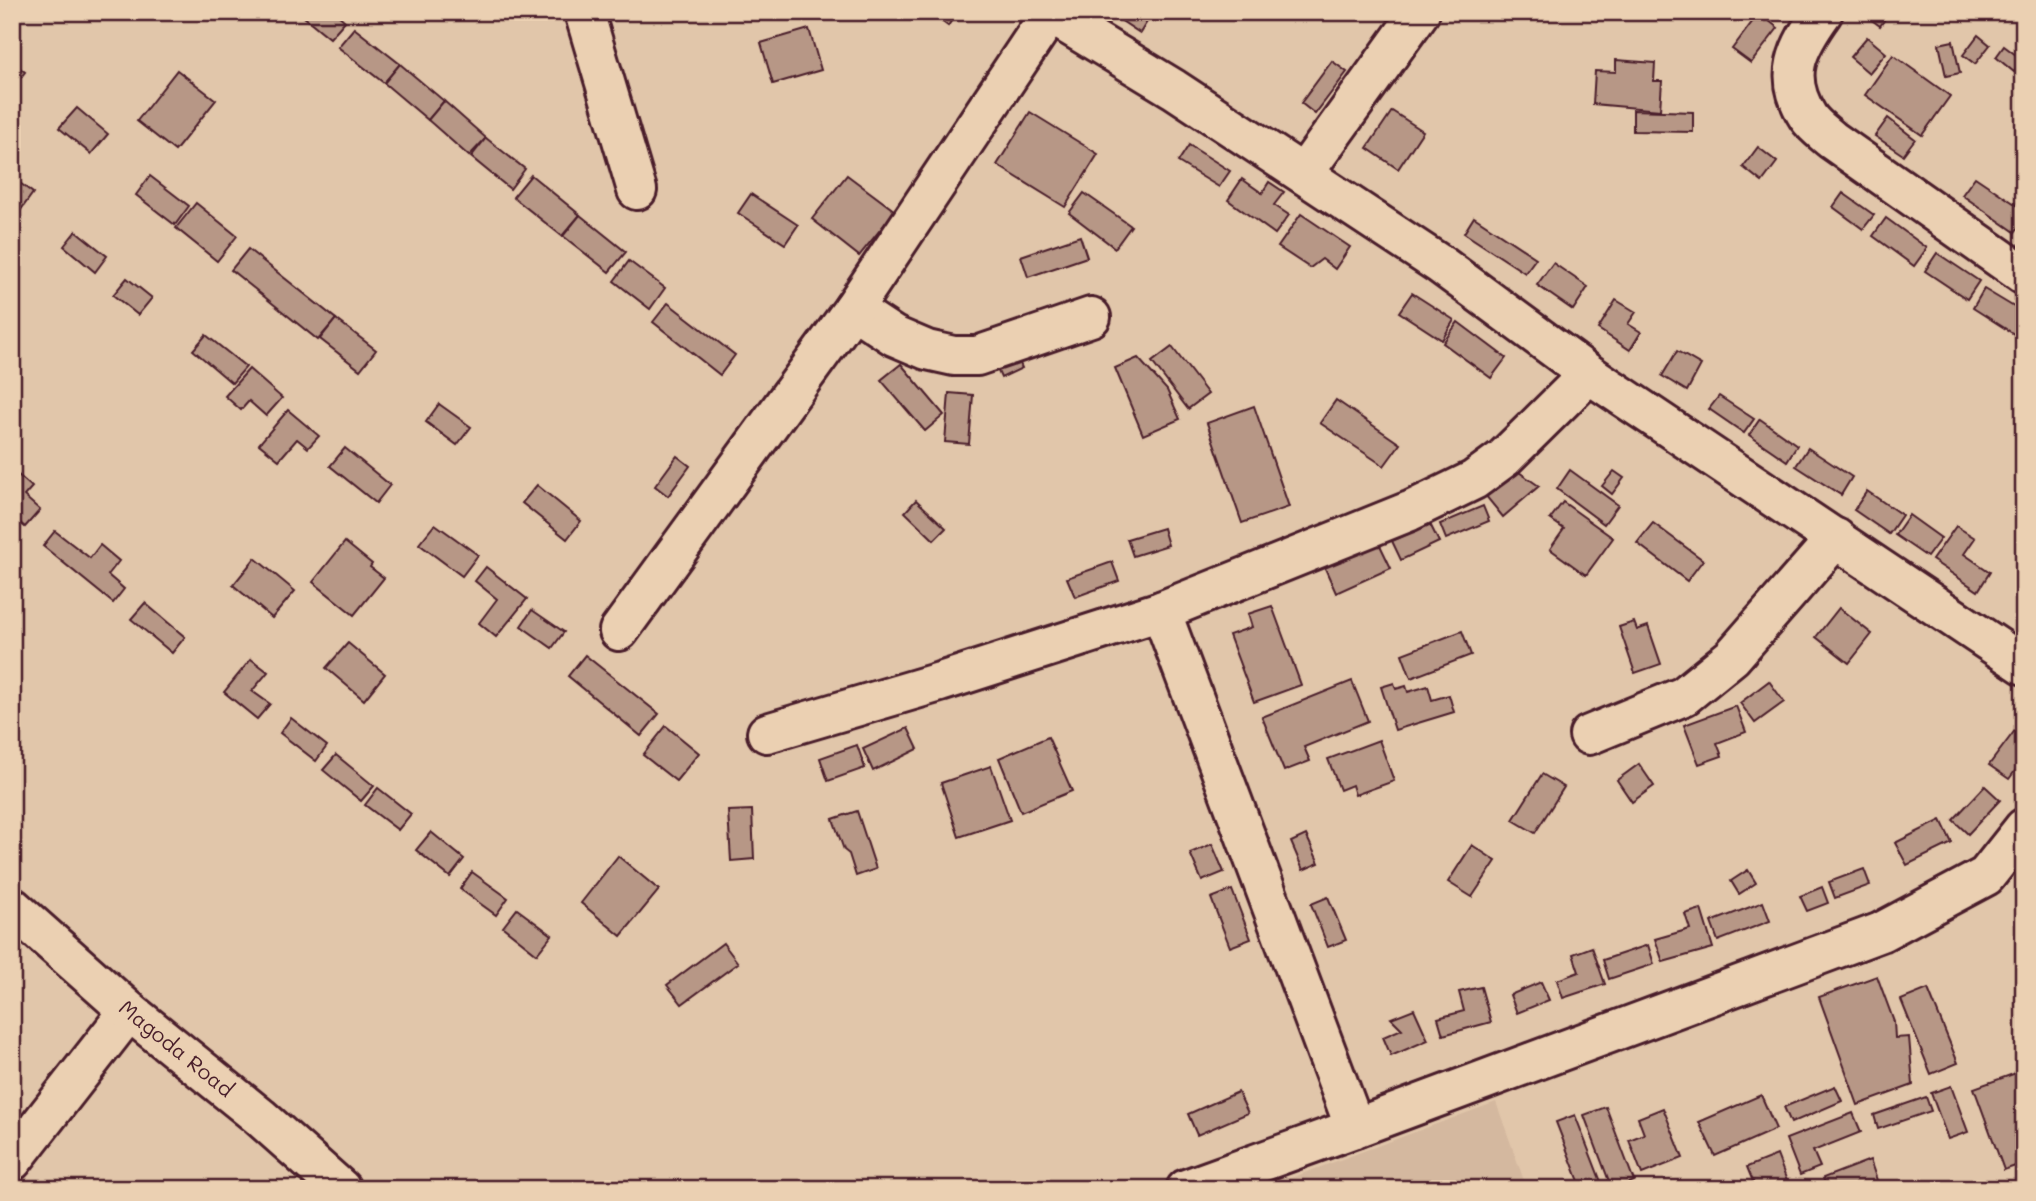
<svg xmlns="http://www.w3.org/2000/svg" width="2036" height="1201" font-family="Mali,sans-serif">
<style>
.built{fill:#d4b89f}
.building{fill:#b79786;stroke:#4a1f2b;stroke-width:2}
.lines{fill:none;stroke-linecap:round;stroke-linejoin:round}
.street-casing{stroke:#4a1f2b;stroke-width:44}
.secondary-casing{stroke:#4a1f2b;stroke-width:44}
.street{stroke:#ebd0b2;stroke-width:38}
.secondary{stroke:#ebd0b2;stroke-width:38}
.labels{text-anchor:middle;stroke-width:7;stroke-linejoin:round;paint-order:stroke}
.street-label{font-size:21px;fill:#4a1f2b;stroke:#ebd0b2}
</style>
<rect width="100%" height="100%" fill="#e1c6aa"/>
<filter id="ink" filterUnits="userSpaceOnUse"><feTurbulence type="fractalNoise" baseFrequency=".0143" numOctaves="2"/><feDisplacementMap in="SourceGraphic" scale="14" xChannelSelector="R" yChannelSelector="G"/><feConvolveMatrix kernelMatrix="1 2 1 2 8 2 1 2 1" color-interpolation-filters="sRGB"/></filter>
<g filter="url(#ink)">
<!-- built -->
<path class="built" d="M1496,1102L1527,1189H1261Z"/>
<!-- building -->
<g class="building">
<path d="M298,12H335L345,21L330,38Z"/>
<path d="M929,12H957L948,26Z"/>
<path d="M1108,12H1153L1140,33Z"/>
<path d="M1868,12H1890L1880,26L1865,15Z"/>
<path d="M1759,13L1778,28L1751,63L1732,49Z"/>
<path d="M354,28L400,64L384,83L338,47Z"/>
<path d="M809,29L821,70L773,84L761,43Z"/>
<path d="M1978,35L1990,45L1975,64L1963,55Z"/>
<path d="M1867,37L1886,53L1869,73L1850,57Z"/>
<path d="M1953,41L1960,73L1946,76L1939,44Z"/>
<path d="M2004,46L2024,61L2014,72L1996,57Z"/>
<path d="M1893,55L1950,96L1922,135L1865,95Z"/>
<path d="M1616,60L1655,63L1654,81H1662L1660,110L1593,104L1595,71L1616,72Z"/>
<path d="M1332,61L1347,72L1315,114L1301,103Z"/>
<path d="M12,62L25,72L12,89Z"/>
<path d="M400,64L444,101L428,120L384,83Z"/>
<path d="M177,70L216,100L175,151L137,121Z"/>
<path d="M444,101L486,138L469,156L428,120Z"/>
<path d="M77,108L108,134L91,154L59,128Z"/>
<path d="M1633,110L1693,112V132L1633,131Z"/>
<path d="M1392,111L1423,131L1398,169L1367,148Z"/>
<path d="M1030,112L1098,154L1065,207L997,165Z"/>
<path d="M1888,118L1915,139L1903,155L1875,136Z"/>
<path d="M486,138L525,169L510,189L471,157Z"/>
<path d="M1189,145L1230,171L1219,187L1178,162Z"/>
<path d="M1758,147L1777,162L1762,182L1743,167Z"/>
<path d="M531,175L580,215L562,236L513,197Z"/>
<path d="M847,175L895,211L859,256L812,219Z"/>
<path d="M150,176L189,206L175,225L136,195Z"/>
<path d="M12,177L33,193L20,211L12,205Z"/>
<path d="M1975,177L2024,210V219L2015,232L1962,195Z"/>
<path d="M1242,179L1262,193L1269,182L1284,192L1274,205L1289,215L1275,234L1228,200Z"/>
<path d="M1084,193L1131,226L1115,248L1069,213Z"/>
<path d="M1843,193L1874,215L1863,229L1833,207Z"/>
<path d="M751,194L798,225L785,244L738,213Z"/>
<path d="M196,203L237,236L217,261L176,228Z"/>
<path d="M1301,214L1350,247L1335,269L1322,259L1310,268L1278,247Z"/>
<path d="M580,215L626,252L609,272L563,236Z"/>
<path d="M1474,217L1536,258L1525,273L1464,233Z"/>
<path d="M1886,218L1927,248L1914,266L1873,236Z"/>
<path d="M76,231L107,256L95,272L64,246Z"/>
<path d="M1080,236L1087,257L1028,277L1021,256Z"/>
<path d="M248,249L336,319L318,340L231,270Z"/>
<path d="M1937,253L1979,281L1967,299L1925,271Z"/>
<path d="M629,261L665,288L650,309L614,281Z"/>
<path d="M1553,263L1588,287L1573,310L1537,285Z"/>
<path d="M127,278L152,298L138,315L113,295Z"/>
<path d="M1984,289L2024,313V318L2014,334L1973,308Z"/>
<path d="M1412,293L1454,320L1442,340L1399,312Z"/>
<path d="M1616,300L1636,312L1628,324L1641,332L1630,350L1598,329Z"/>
<path d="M668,303L735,355L720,375L653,322Z"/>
<path d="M336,319L376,350L360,370L320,339Z"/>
<path d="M1458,322L1506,358L1491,378L1443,343Z"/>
<path d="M206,335L246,367L232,383L193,350Z"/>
<path d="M1172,347L1208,394L1188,409L1152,362Z"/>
<path d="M1014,350L1022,368L1001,378L993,360Z"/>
<path d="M1677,351L1701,365L1687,391L1662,376Z"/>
<path d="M1138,358L1167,390L1180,419L1143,435L1115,368Z"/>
<path d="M901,364L944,415L925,431L881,380Z"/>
<path d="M249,369L282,398L266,416L249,401L241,410L225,396Z"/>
<path d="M949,393L973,395L969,444L945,442Z"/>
<path d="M1719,396L1754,419L1744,433L1709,409Z"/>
<path d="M1336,400L1400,444L1384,466L1320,423Z"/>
<path d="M439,404L471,427L457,445L426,422Z"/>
<path d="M1254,406L1289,507L1242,523L1207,423Z"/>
<path d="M288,410L319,436L308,448L297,439L279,460L259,444Z"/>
<path d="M1760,419L1797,445L1787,461L1749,435Z"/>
<path d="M345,448L390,485L376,503L330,466Z"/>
<path d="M1808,448L1852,477L1841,495L1796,466Z"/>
<path d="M677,456L690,466L668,496L655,486Z"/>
<path d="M1516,470L1539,486L1503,517L1485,495Z"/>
<path d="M1570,470L1618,505L1604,524L1557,489Z"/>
<path d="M1614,471L1624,478L1612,494L1602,486Z"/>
<path d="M16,473L32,487L24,496L40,510L25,527L12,516V477Z"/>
<path d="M537,485L581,521L567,539L522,503Z"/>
<path d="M1867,491L1902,515L1889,534L1854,510Z"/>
<path d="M916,500L946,528L934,540L905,512Z"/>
<path d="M1563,502L1613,538L1586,575L1550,549L1564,529L1550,519Z"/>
<path d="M1483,506L1489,521L1446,539L1440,524Z"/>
<path d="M1909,515L1941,538L1927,557L1895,535Z"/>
<path d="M1653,523L1703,560L1687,581L1637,543Z"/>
<path d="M435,524L478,555L462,576L419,544Z"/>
<path d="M1430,524L1439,542L1401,560L1392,541Z"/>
<path d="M1956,526L1975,538L1964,554L1990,572L1978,591L1932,560Z"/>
<path d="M1163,528L1168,545L1133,556L1127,539Z"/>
<path d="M55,531L90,558L100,545L119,561L108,575L124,589L113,603L43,546Z"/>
<path d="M1378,541L1391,568L1336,593L1324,566Z"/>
<path d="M345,542L372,564L370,567L384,578L354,615L313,582Z"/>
<path d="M255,558L295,591L272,618L233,585Z"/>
<path d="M1112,562L1119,581L1075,597L1067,578Z"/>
<path d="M486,567L527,599L496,637L479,623L497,599L475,581Z"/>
<path d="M145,603L185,637L172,653L131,619Z"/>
<path d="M1272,606L1301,685L1254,702L1229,635L1252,627L1248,614Z"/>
<path d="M1839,608L1872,634L1849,663L1816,637Z"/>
<path d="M532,610L564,632L552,648L521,626Z"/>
<path d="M1634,622L1637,630L1648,626L1661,664L1635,673L1619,627Z"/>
<path d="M1462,631L1471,655L1411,678L1402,654Z"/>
<path d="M348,643L385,674L364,700L326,668Z"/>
<path d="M585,655L659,714L641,736L568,676Z"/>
<path d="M251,659L268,672L252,691L270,704L257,719L224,692Z"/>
<path d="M1352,681L1368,721L1304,747L1310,761L1284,771L1262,717Z"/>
<path d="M1769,681L1784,702L1755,723L1740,703Z"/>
<path d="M1394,683L1396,689L1406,686L1408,692L1428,686L1432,700L1449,695L1454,712L1395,730L1381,687Z"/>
<path d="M1736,706L1746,732L1717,743L1722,756L1699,764L1684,725Z"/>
<path d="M291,718L327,746L316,761L280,733Z"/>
<path d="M2019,725L2024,728V759L2009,779L1989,765Z"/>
<path d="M666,726L699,753L676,781L643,755Z"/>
<path d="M908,728L918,749L873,771L863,749Z"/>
<path d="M1048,737L1072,791L1021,812L999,758Z"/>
<path d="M1379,740L1394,781L1355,795L1352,785L1340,790L1328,759Z"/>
<path d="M857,745L865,768L828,781L820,758Z"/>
<path d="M336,755L374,786L361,801L323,770Z"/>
<path d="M1639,764L1654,786L1632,802L1617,780Z"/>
<path d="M991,766L1010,820L959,837L941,783Z"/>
<path d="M1542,774L1564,787L1535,833L1513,820Z"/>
<path d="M1985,786L2000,800L1968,834L1953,820Z"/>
<path d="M378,788L411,814L398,830L365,805Z"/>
<path d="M752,810L754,859L731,861L728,811Z"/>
<path d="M857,811L876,869L856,876L849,854L844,850L833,819Z"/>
<path d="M1941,820L1952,843L1907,865L1895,843Z"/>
<path d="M431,832L464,859L450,877L416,850Z"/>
<path d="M1306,835L1319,863L1303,870L1291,842Z"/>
<path d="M1212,844L1224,872L1202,881L1190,853Z"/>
<path d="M1472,845L1496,861L1472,897L1448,882Z"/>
<path d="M618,856L659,890L621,936L581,903Z"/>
<path d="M1864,869L1870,885L1835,898L1829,882Z"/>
<path d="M1748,870L1756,883L1739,894L1731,881Z"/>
<path d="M472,872L508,898L496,915L460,889Z"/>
<path d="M1822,887L1828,903L1807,911L1800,896Z"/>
<path d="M1232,890L1251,939L1230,947L1211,898Z"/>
<path d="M1328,897L1346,940L1328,947L1311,904Z"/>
<path d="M1763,902L1770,921L1718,941L1711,922Z"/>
<path d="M517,909L552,935L537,954L503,927Z"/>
<path d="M1701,909L1713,948L1663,962L1655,939L1690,929L1685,914Z"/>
<path d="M723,943L738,963L682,1004L667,985Z"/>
<path d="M1648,945L1654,964L1609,979L1603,960Z"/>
<path d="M1592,947L1605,984L1563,998L1557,980L1579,972L1573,954Z"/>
<path d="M1877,976L1894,1022L1895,1038L1909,1037L1913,1085L1858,1105L1819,997Z"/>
<path d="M1541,982L1549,1000L1517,1013L1510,995Z"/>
<path d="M1481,987L1491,1022L1443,1035L1438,1018L1464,1011L1459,992Z"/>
<path d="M1928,989L1958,1063L1931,1074L1901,1000Z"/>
<path d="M1414,1009L1428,1040L1391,1056L1383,1037L1402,1029L1391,1018Z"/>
<path d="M2016,1073L2024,1094V1163L2004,1170L1974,1088Z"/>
<path d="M1835,1086L1842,1101L1791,1123L1784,1107Z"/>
<path d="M1951,1086L1968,1132L1948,1139L1931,1093Z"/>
<path d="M1238,1092L1248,1113L1197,1135L1188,1114Z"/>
<path d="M1761,1095L1776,1129L1715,1156L1699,1122Z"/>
<path d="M1926,1097L1931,1111L1878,1129L1874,1115Z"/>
<path d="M1606,1107L1634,1181L1615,1189H1612L1584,1115Z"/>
<path d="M1663,1108L1683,1158L1642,1174L1629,1140L1644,1134L1638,1118Z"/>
<path d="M1853,1113L1861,1132L1813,1151L1820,1167L1800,1175L1786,1139Z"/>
<path d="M1575,1115L1603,1187L1598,1189H1582L1556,1122Z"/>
<path d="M1777,1155L1790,1189H1756L1747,1167Z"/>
<path d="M1870,1160L1880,1189H1827L1823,1178Z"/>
</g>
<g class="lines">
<!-- street casing -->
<g class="street-casing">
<g id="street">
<path d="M584,12L637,190"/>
<path d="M1047,12L1174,89L1441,265L1589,374L2024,665"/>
<path d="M1823,12C1797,48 1782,76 1808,117C1814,126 1824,133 1832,140L2024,275"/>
<path d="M1304,173L1420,12"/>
<path d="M853,309L894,336L927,350L954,356H977L1091,317"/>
<path d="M1161,611L1355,1128"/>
<path d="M619,631L853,309L1050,14"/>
<path d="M767,733L940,682L1161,611L1410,511L1474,480L1504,458L1589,374"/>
<path d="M1589,735L1684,696L1732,657L1836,538"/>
<path d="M12,1161L129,1011"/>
<path d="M1186,1189L1355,1128L1881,932L1986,876L2024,828"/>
</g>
</g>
<!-- secondary casing -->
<g class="secondary-casing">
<g id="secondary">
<path id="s1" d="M12,907L129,1011L260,1117L341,1189"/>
</g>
</g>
<!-- street -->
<use href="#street" class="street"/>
<!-- secondary -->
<use href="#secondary" class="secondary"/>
</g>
</g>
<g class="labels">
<!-- street labels -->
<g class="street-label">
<text dy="7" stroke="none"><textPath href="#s1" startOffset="217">Magoda Road</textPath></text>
</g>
</g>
<!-- margin -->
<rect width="2036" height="1201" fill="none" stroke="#ebd0b2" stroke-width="42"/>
<rect x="21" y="21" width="1994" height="1159" fill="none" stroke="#4a1f2b" stroke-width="2.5" filter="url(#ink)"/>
</svg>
